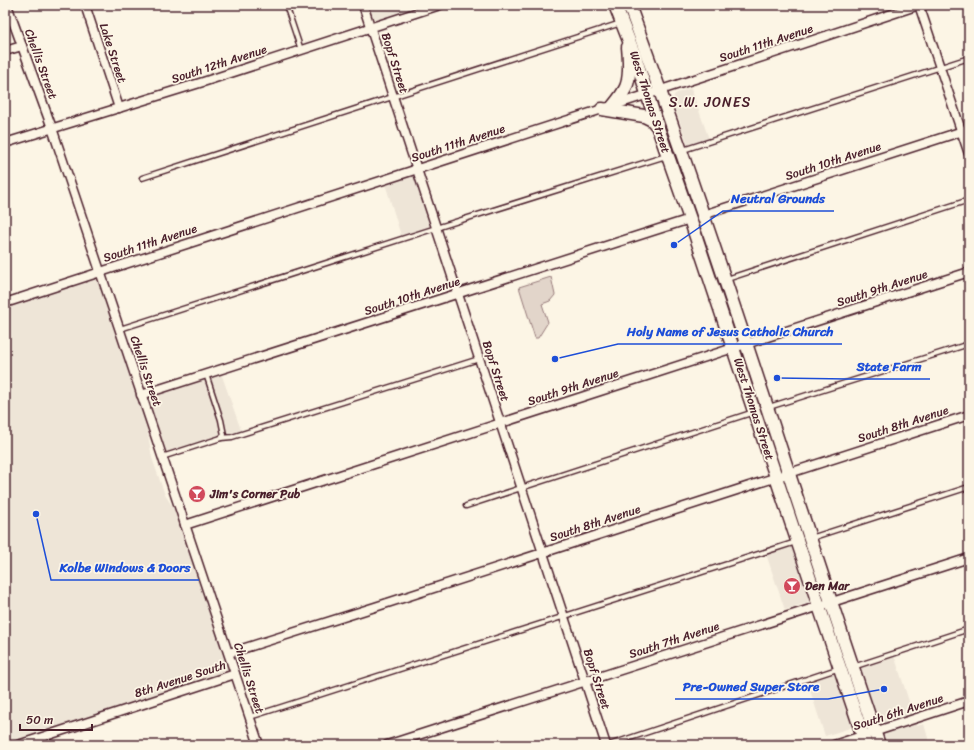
<svg xmlns="http://www.w3.org/2000/svg" width="974" height="750" font-family="Sriracha,sans-serif">
<style>
.built{fill:#eee5d7}
.green{fill:#e2d5ca;stroke:#967a7a}
.lines{fill:none;stroke-linecap:round;stroke-linejoin:round}
.service-casing{stroke:#4a1f2b;stroke-width:7}
.minor-casing{stroke:#4a1f2b;stroke-width:11}
.secondary-casing{stroke:#4a1f2b;stroke-width:15}
.service{stroke:#fcf5e5;stroke-width:4}
.minor{stroke:#fcf5e5;stroke-width:8}
.secondary{stroke:#fcf5e5;stroke-width:12}
.labels{text-anchor:middle;stroke-width:3.5;stroke-linejoin:round;paint-order:stroke}
.street-label{font-size:12px;fill:#4a1f2b;stroke:#fcf5e5}
.poi-label{font-size:12px;font-weight:bold;fill:#4a1f2b;stroke:#fcf5e5;text-anchor:start}
.quarter-label{font-size:14px;letter-spacing:1px;fill:#4a1f2b;stroke:#fcf5e5}
.leader{fill:none;stroke:#1d4ed8;stroke-width:1.5}
.callout-dot{fill:#1d4ed8;stroke:#fcf5e5;stroke-width:1.5}
.callout-label{font-size:13px;text-anchor:middle;font-weight:bold;fill:#1d4ed8;stroke:#fcf5e5;stroke-width:3.5;stroke-linejoin:round;paint-order:stroke}
</style>
<rect width="100%" height="100%" fill="#fcf5e5"/>
<filter id="ink" filterUnits="userSpaceOnUse"><feTurbulence type="fractalNoise" baseFrequency=".025" numOctaves="2"/><feDisplacementMap in="SourceGraphic" scale="8" xChannelSelector="R" yChannelSelector="G"/><feConvolveMatrix kernelMatrix="1 2 1 2 8 2 1 2 1" color-interpolation-filters="sRGB"/></filter>
<g filter="url(#ink)">
<!-- built -->
<g class="built">
<path d="M363,5H421L423,11L370,28Z"/>
<path d="M691,88L709,139L688,145L674,105L673,100L674,95L677,93Z"/>
<path d="M417,170L436,228L402,239L384,180Z"/>
<path d="M100,272L141,395L220,370L242,433L169,457L142,397L152,458L165,495L185,525L235,674L18,745H5V303Z"/>
<path d="M794,545L812,599L810,602L807,603L785,610L766,554Z"/>
<path d="M894,655L917,726L924,724L930,745H887L860,666Z"/>
<path d="M836,672L854,724L853,726L850,728L825,736L807,681Z"/>
</g>
<!-- green -->
<path class="green" d="M551,277L555,295L550,301L542,304L548,322L538,338H535L519,287Z"/>
<g class="lines">
<!-- service casing -->
<g class="service-casing">
<g id="service">
<path d="M286,5L301,50"/>
<path d="M683,150L969,58"/>
<path d="M142,178L621,23"/>
<path d="M727,279L969,200"/>
<path d="M120,329L436,228L666,156"/>
<path d="M769,407L969,344"/>
<path d="M221,438L232,437L479,359"/>
<path d="M162,457L221,438L224,435L221,420L206,374"/>
<path d="M466,506L754,412"/>
<path d="M811,538L969,487"/>
<path d="M853,667L969,629"/>
<path d="M250,717L796,542"/>
<path d="M609,745L840,668"/>
</g>
</g>
<!-- minor casing -->
<g class="minor-casing">
<g id="minor">
<path d="M7,5L52,128L259,745"/>
<path d="M85,5L119,108"/>
<path d="M363,5L606,745"/>
<path d="M919,5L969,154"/>
<path d="M5,51L22,46"/>
<path d="M5,143L203,82L440,5"/>
<path d="M703,215L969,129"/>
<path d="M5,303L738,65L919,5"/>
<path d="M141,395L690,219"/>
<path d="M185,525L969,272"/>
<path d="M229,653L375,607L969,415"/>
<path d="M18,745L235,674"/>
<path d="M387,745L969,558"/>
<path d="M834,745L969,701"/>
</g>
</g>
<!-- secondary casing -->
<g class="secondary-casing">
<g id="secondary">
<path d="M615,5L635,56L658,128L690,219L819,606L866,745"/>
<path d="M629,5C719,249 795,499 879,745"/>
<path d="M613,106C618,100 623,94 626,87C631,75 629,59 628,47"/>
<path d="M602,109L644,116L652,120L658,127"/>
</g>
</g>
<!-- service -->
<use href="#service" class="service"/>
<!-- minor -->
<use href="#minor" class="minor"/>
<!-- secondary -->
<use href="#secondary" class="secondary"/>
</g>
</g>
<!-- icons -->
<defs>
<g id="bar-disc" transform="scale(0.9)"><circle r="9.5" fill="#d1495b" stroke="#fcf5e5"/><path d="M-6-5H6L.8 .8V4.5H3.5V6h-7V4.5H-.8V.8Z" fill="#fff"/></g>
</defs>
<g fill-rule="evenodd">
<use href="#bar-disc" x="197" y="494"/>
<use href="#bar-disc" x="792" y="586"/>
</g>
<g class="labels">
<!-- street labels -->
<g class="street-label">
<text transform="translate(766 43) rotate(-18)" y="4">South 11th Avenue</text>
<text transform="translate(113 53) rotate(72)" y="4">Lake Street</text>
<text transform="translate(395 63) rotate(72)" y="4">Bopf Street</text>
<text transform="translate(41 64) rotate(70)" y="4">Chellis Street</text>
<text transform="translate(219 64) rotate(-18)" y="4">South 12th Avenue</text>
<text transform="translate(650 102) rotate(72)" y="4">West Thomas Street</text>
<text transform="translate(458 143) rotate(-18)" y="4">South 11th Avenue</text>
<text transform="translate(833 161) rotate(-18)" y="4">South 10th Avenue</text>
<text transform="translate(150 243) rotate(-18)" y="4">South 11th Avenue</text>
<text transform="translate(882 288) rotate(-18)" y="4">South 9th Avenue</text>
<text transform="translate(412 296) rotate(-18)" y="4">South 10th Avenue</text>
<text transform="translate(146 371) rotate(71)" y="4">Chellis Street</text>
<text transform="translate(496 371) rotate(72)" y="4">Bopf Street</text>
<text transform="translate(573 387) rotate(-18)" y="4">South 9th Avenue</text>
<text transform="translate(754 409) rotate(72)" y="4">West Thomas Street</text>
<text transform="translate(903 424) rotate(-18)" y="4">South 8th Avenue</text>
<text transform="translate(595 523) rotate(-18)" y="4">South 8th Avenue</text>
<text transform="translate(674 640) rotate(-18)" y="4">South 7th Avenue</text>
<text transform="translate(249 678) rotate(72)" y="4">Chellis Street</text>
<text transform="translate(180 679) rotate(-18)" y="4">8th Avenue South</text>
<text transform="translate(597 679) rotate(72)" y="4">Bopf Street</text>
<text transform="translate(898 712) rotate(-18)" y="4">South 6th Avenue</text>
</g>
<!-- poi labels -->
<g class="poi-label">
<text x="210" y="498">Jim's Corner Pub</text>
<text x="805" y="590">Den Mar</text>
</g>
<!-- quarter labels -->
<g class="quarter-label">
<text x="710" y="107">S.W. JONES</text>
</g>
</g>
<!-- callouts -->
<path class="leader" d="M674 245L723 211H834M555 359L618 344H842M777 378L848 379H930M36 514L51 580H199M884 689L828 699H675"/>
<g class="callout-dot">
<circle cx="674" cy="245" r="4"/>
<circle cx="555" cy="359" r="4"/>
<circle cx="777" cy="378" r="4"/>
<circle cx="36" cy="514" r="4"/>
<circle cx="884" cy="689" r="4"/>
</g>
<g class="callout-label">
<text x="778" y="203">Neutral Grounds</text>
<text x="730" y="336">Holy Name of Jesus Catholic Church</text>
<text x="889" y="371">State Farm</text>
<text x="125" y="572">Kolbe Windows &amp; Doors</text>
<text x="751" y="691">Pre-Owned Super Store</text>
</g>
<!-- margin -->
<rect width="974" height="750" fill="none" stroke="#fcf5e5" stroke-width="20"/>
<rect x="10" y="10" width="954" height="730" fill="none" stroke="#4a1f2b" stroke-width="1.5" filter="url(#ink)"/>
<!-- scale -->
<path d="M20 724v6h72v-6" fill="none" stroke="#4a1f2b" stroke-width="2"/>
<text x="26" y="724" font-size="12" fill="#4a1f2b" stroke="#fcf5e5" stroke-width="3" paint-order="stroke">50 m</text>
</svg>
